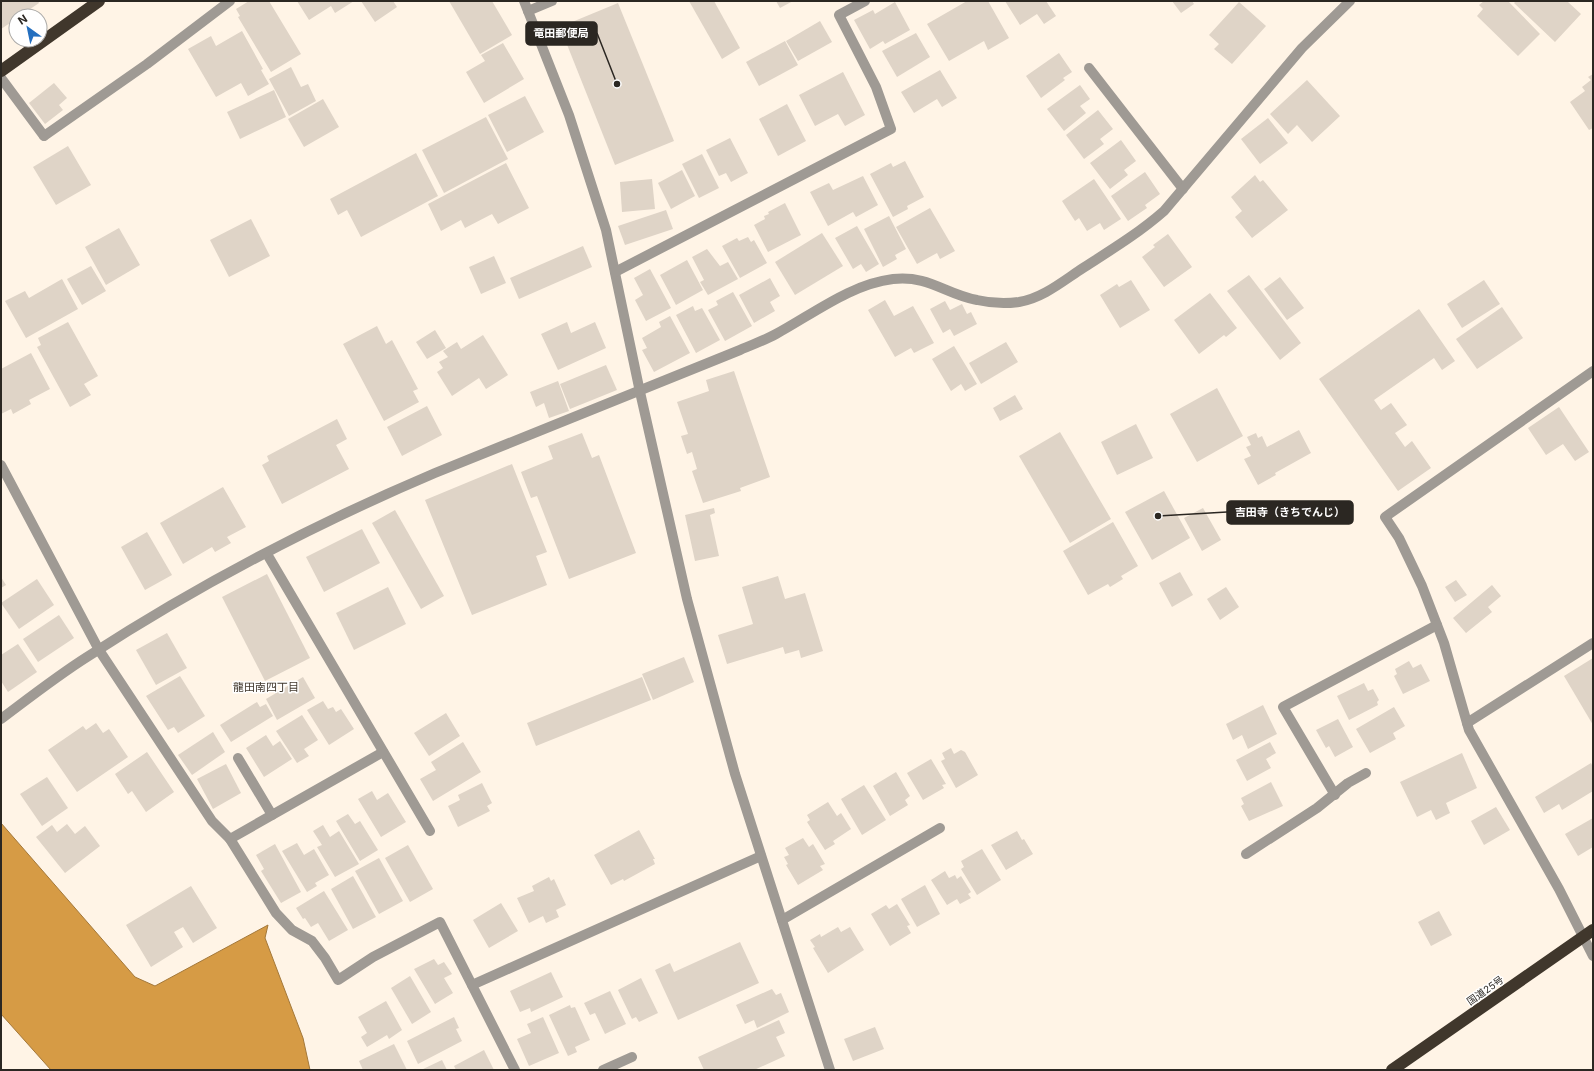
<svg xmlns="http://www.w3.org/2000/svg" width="1594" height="1071" font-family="Inter,'Noto Sans JP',sans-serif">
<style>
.water{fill:#d69b45;stroke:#a3783a}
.building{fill:#dfd4c7}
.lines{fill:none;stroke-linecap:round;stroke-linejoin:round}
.lane{stroke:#9f9a94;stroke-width:10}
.street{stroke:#9f9a94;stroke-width:10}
.highway{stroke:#40372c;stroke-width:12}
.labels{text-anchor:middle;stroke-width:3;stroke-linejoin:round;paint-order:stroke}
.street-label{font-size:10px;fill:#2b2722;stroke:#fff}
.neighbourhood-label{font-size:11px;fill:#41382e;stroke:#fff}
.leader{fill:none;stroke:#2b2722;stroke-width:1.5}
.callout-dot{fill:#2b2722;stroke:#fff;stroke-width:1.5}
.callout{fill:#2b2722;stroke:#2b2722;stroke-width:1.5}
.callout-label{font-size:11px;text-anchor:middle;font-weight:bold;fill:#fff}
</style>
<rect width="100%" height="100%" fill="#fff4e6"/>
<!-- water -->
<path class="water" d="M1,823L135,977L155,986L268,925L265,938L303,1038L310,1070H51L1,1014Z"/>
<!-- building -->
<g class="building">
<path d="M1,1H38L39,3L20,16H16V19L1,29Z"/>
<path d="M249,1H269L301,54L271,72L238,17L240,16L236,9Z"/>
<path d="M297,1H354L335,13L331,6L309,20Z"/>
<path d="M361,1H393L397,7L375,22Z"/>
<path d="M449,1H492L512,35L480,54Z"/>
<path d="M689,1H714L740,48L722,59Z"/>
<path d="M776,1H793L780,8Z"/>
<path d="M967,1H988L1009,38L988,50L984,41L949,61L927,24Z"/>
<path d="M1005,1H1046L1056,16L1044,24L1037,14L1020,25Z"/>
<path d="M1172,1H1192L1194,4L1181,13Z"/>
<path d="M1484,1H1508L1540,34L1518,56L1477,16L1483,9L1479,5Z"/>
<path d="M1516,1H1569L1568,2L1581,14L1555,42L1514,3Z"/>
<path d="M895,2L910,30L885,44L883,41L870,49L854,20L873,10L875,14Z"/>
<path d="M1239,2L1266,26L1232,64L1214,49L1219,44L1209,35Z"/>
<path d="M618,3L674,141L615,165L560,27Z"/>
<path d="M820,21L832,42L798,61L786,41Z"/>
<path d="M242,31L263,69L261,70L269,84L248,96L241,83L216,97L188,49L211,36L216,46Z"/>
<path d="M916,33L930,57L897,77L882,51Z"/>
<path d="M785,41L798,65L759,86L746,62Z"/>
<path d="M503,43L524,79L484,103L466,72L485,61L481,55Z"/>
<path d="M1059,53L1072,72L1063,78L1065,80L1041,98L1026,76Z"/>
<path d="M291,67L301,87L308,84L316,101L289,116L269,79Z"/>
<path d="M940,70L957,98L942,107L937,99L914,113L901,92Z"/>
<path d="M843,72L865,115L845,126L838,114L815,126L799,95Z"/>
<path d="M1593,74V128L1589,130L1570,102L1585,91L1582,87L1591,80L1588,77Z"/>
<path d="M1307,80L1340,116L1312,142L1297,125L1288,134L1270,114Z"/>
<path d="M54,83L67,98L59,105L63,110L45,124L29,103Z"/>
<path d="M1080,85L1090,99L1080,106L1086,113L1064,131L1047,109Z"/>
<path d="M274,90L286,117L240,139L227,112Z"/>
<path d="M525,96L544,132L507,152L488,115Z"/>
<path d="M323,99L339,127L304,147L288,119Z"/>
<path d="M787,104L806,141L778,156L759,119Z"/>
<path d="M1098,110L1113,129L1100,139L1104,144L1084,159L1066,135Z"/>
<path d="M486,117L508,159L444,193L422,150Z"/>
<path d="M1268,118L1288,143L1260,164L1241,139Z"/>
<path d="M730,138L748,173L731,182L726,173L719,176L706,150Z"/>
<path d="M1121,140L1136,161L1124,170L1128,175L1110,189L1090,163Z"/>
<path d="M68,146L91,185L56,205L33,167Z"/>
<path d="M416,153L438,196L361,237L347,210L338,215L330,199Z"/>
<path d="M702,154L719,188L699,198L682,164Z"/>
<path d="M905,161L924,197L907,206L908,209L893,217L870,174L891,163L893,167Z"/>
<path d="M506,163L529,208L498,224L492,214L465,228L461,220L441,231L428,204Z"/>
<path d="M682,170L695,196L671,209L658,183Z"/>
<path d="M1145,172L1160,194L1145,205L1147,208L1128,221L1111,196Z"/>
<path d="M1255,175L1260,182L1263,180L1288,210L1252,238L1235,217L1242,211L1231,197Z"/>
<path d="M863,176L878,205L856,217L853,212L828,226L810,192L829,183L833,190Z"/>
<path d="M652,179L655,209L622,212L620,182Z"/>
<path d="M1094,179L1121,219L1104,230L1100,223L1087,231L1079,218L1075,221L1062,201Z"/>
<path d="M785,203L801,235L768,252L754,225L765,219L764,216L769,214L768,212Z"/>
<path d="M930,208L955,251L940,259L937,253L917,264L896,227Z"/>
<path d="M666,210L673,229L625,245L618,226Z"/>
<path d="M889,216L906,249L895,255L897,259L883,267L864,229Z"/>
<path d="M251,219L270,256L229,277L210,240Z"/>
<path d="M857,226L879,264L866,272L861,264L853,269L835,238Z"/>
<path d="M119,228L140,265L106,285L85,247Z"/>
<path d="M822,233L843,266L795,295L775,262Z"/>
<path d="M1168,234L1192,267L1164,287L1142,257L1155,247L1153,245Z"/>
<path d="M748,237L751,242L754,240L767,263L740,278L722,246L737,238L739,241Z"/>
<path d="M583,246L592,267L519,299L510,278Z"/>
<path d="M707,249L720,266L728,262L738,279L708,295L700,282L704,280L692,257Z"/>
<path d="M494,256L506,283L481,294L469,267Z"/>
<path d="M687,260L703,290L676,305L660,275Z"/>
<path d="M91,266L106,291L82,305L67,279Z"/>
<path d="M650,269L671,308L646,321L635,300L643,295L634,278Z"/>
<path d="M1249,275L1301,343L1280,360L1227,291Z"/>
<path d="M1280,277L1304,308L1287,320L1264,289Z"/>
<path d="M770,278L780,296L770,302L775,311L754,323L739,295Z"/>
<path d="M62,279L78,309L26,338L5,301L25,291L29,298Z"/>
<path d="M1131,280L1150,310L1120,328L1100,295L1117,284L1119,287Z"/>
<path d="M1484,280L1500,304L1462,328L1447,304Z"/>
<path d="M733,292L752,326L725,341L708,310L718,305L716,301Z"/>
<path d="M1210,293L1237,328L1226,337L1224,335L1199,354L1174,320Z"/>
<path d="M885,300L894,316L913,306L934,343L914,353L911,348L895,357L868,310Z"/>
<path d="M945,301L950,310L962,304L967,314L971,312L977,324L954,336L950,329L943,333L930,309Z"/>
<path d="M693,306L695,311L702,308L720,340L696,353L676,315Z"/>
<path d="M1502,307L1523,338L1477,369L1456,339Z"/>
<path d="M1419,309L1455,361L1442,370L1434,358L1374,400L1381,410L1391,403L1407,425L1395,433L1405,447L1412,441L1431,468L1398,491L1319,379Z"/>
<path d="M670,316L690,353L654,372L642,350L647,348L642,338L661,327L659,322Z"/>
<path d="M68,322L98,376L84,384L91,395L70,407L37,347L41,345L38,338Z"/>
<path d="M567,322L571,333L595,322L606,348L558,370L541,334Z"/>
<path d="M377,326L386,344L392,340L418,389L413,391L419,402L384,421L343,344Z"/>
<path d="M435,330L446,348L427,359L416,342Z"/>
<path d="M483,335L508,375L486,389L479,378L452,396L437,372L443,368L439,362L448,357L443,351L457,342L461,349Z"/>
<path d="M1006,342L1018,362L981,384L969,363Z"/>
<path d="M954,346L977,384L965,391L961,384L951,391L932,359Z"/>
<path d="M31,353L50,389L29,400L31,404L13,414L11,409L1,414V369Z"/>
<path d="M606,365L617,390L570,409L560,384Z"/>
<path d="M734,371L770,477L740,488L741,491L703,503L692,471L697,469L692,452L687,454L681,436L688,434L677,402L709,391L706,380Z"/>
<path d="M558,381L569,411L549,418L544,403L536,407L530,392Z"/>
<path d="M1217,388L1243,436L1197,462L1170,414Z"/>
<path d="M1015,395L1023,409L1000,421L993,408Z"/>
<path d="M427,406L442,435L402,456L387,427Z"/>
<path d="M1559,407L1589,452L1575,461L1563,444L1546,455L1528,428Z"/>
<path d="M337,419L347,439L336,445L349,469L282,504L262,465L269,461L267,456Z"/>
<path d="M1136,424L1153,458L1117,475L1101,442Z"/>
<path d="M1299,430L1311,453L1275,473L1276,475L1258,485L1244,459L1251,456L1246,447L1251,445L1247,437L1256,433L1258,438L1262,436L1267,447Z"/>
<path d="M1060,432L1111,519L1070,543L1019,456Z"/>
<path d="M582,433L592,458L599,455L636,553L569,579L537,496L531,498L521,472L553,459L548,446Z"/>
<path d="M512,464L547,552L536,556L547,585L472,615L425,500Z"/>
<path d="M223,487L246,527L227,537L231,543L215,552L212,547L183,564L160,523Z"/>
<path d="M1164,491L1190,538L1152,560L1125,512Z"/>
<path d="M714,508L715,513L710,515L719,556L695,561L685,515Z"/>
<path d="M1203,508L1221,540L1202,551L1184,518Z"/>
<path d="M395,510L444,596L421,609L372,523Z"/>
<path d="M1113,522L1138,566L1121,576L1123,579L1110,587L1108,584L1088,595L1063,551Z"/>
<path d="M362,529L380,563L324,592L306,557Z"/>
<path d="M147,532L172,575L145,590L121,547Z"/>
<path d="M1180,572L1193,595L1172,607L1159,583Z"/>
<path d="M267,574L310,658L265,681L222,597Z"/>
<path d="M778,576L785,599L805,593L823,651L801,658L799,650L785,654L783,647L727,664L718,635L753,624L742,587Z"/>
<path d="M1,577L6,585L1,588Z"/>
<path d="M37,579L54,605L19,629L1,603Z"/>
<path d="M1456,580L1467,595L1455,602L1445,587Z"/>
<path d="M1492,585L1501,596L1488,607L1492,612L1466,633L1453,618Z"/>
<path d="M388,587L406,624L354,650L336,613Z"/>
<path d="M1226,587L1239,607L1220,620L1207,599Z"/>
<path d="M59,615L74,638L38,662L23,639Z"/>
<path d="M167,633L187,668L156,685L136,650Z"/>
<path d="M18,644L37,672L8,692L1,681V655Z"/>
<path d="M684,657L694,682L653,700L642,674Z"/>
<path d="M1593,658V725L1564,676Z"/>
<path d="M1409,661L1413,668L1421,664L1430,681L1403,694L1394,676L1397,674L1395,669Z"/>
<path d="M180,676L205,716L178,733L174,727L168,730L146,696Z"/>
<path d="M303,677L315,698L277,720L266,699Z"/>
<path d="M642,677L651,700L536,746L527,723Z"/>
<path d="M1364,683L1368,691L1373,689L1379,700L1377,702L1378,705L1349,720L1337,696Z"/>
<path d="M323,701L328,709L333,707L336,712L341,709L354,729L329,745L307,710Z"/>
<path d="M257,702L260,707L266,704L273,716L231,742L220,725Z"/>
<path d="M1263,705L1277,734L1248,749L1242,735L1233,740L1226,724Z"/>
<path d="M1394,707L1405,726L1393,733L1396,739L1370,753L1356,729Z"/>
<path d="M446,713L460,736L429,756L414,733Z"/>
<path d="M302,715L318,740L304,749L309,756L297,763L276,731Z"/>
<path d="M1338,719L1353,747L1335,757L1329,746L1326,748L1316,730Z"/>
<path d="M96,723L103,733L109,729L128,757L77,792L48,750L83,726L86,730Z"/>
<path d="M213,732L225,752L192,775L178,755Z"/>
<path d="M266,735L273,746L280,741L292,759L264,777L246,748Z"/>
<path d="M463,742L481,772L433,801L420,779L436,770L431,762Z"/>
<path d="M1270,742L1276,753L1266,759L1271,768L1247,781L1236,760Z"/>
<path d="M951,748L954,754L961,750L965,752L978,775L956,788L941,761L945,759L942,753Z"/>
<path d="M147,752L174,792L146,812L132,791L128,794L115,774Z"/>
<path d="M1462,753L1477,788L1446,803L1450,813L1436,820L1431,810L1417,817L1400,782Z"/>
<path d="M931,759L946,784L942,785L944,788L923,800L907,773Z"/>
<path d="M1591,763L1593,767V791L1562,810L1559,804L1544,813L1535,797Z"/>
<path d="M226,764L241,793L213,809L197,779Z"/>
<path d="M896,772L910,796L905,800L908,805L890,816L873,786Z"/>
<path d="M47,777L68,808L42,826L20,794Z"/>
<path d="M1271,782L1283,806L1249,821L1241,806L1244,804L1241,798Z"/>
<path d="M482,783L492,803L487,806L490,811L458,827L448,806L460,800L458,795Z"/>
<path d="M864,785L886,820L862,835L841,799Z"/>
<path d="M372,791L377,800L388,793L406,822L381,837L358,799Z"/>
<path d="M828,802L837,816L841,813L851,829L833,841L835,844L825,850L807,822L810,820L807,815Z"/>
<path d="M1496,807L1510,830L1484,845L1471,821Z"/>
<path d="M348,814L355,824L360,821L378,850L360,861L336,821Z"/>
<path d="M1593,818V847L1578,856L1565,834Z"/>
<path d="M67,824L75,834L85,826L100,846L65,873L36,837L52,825L57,832Z"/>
<path d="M323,825L330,837L339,831L359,864L335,877L317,847L322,845L313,831Z"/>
<path d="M639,830L655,859H653L655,864L624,881L623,879L611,885L594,855Z"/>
<path d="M1017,831L1022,840L1024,839L1033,854L1006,870L991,845Z"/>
<path d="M803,838L809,847L813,844L825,864L820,866L823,870L798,885L786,865L788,864L784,857L789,855L785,848Z"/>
<path d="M297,843L304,855L314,849L329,875L315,883L317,886L307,892L282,851Z"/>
<path d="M275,844L301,892L281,903L261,871L264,869L256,855Z"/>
<path d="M408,845L433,889L410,902L385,858Z"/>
<path d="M982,849L1001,880L977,895L961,869L964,867L961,861Z"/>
<path d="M379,858L403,901L379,914L355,871Z"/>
<path d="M945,871L949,878L955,875L957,879L961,876L971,892L968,894L971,898L960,904L957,899L947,905L931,880Z"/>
<path d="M353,876L376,917L353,929L331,889Z"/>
<path d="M549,877L551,881L554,879L566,905L556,910L559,917L546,923L543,916L529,923L517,898L534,891L532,886Z"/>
<path d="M925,885L940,914L917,927L901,899Z"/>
<path d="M191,886L217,928L193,943L183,927L174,932L183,947L151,967L126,925Z"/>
<path d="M324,891L348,930L329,941L318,923L311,927L305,918L303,919L296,908Z"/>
<path d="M501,903L518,931L489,948L473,920Z"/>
<path d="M897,904L910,925L907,926L911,933L890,946L871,914L886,905L889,909Z"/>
<path d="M1439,911L1452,935L1431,946L1418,922Z"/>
<path d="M838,927L841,932L850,927L864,950L828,973L813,948L815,947L810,940L820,934L821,937Z"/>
<path d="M740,942L759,983L678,1020L655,970L670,963L674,972Z"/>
<path d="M434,959L438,965L444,962L452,974L444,978L453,993L435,1004L414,969Z"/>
<path d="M551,972L563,997L531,1012L530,1008L520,1012L510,991Z"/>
<path d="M410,976L431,1012L412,1024L391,988Z"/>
<path d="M641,978L658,1013L639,1022L636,1017L632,1019L618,990Z"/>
<path d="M772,989L776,995L781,993L789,1012L757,1028L754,1020L745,1024L736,1005Z"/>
<path d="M610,991L626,1024L605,1034L595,1013L590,1015L584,1003Z"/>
<path d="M386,1001L402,1030L389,1039L387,1035L367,1047L361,1037L367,1033L358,1017Z"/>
<path d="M570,1005L571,1008L575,1007L590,1040L575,1047L577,1052L568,1056L549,1015Z"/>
<path d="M454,1017L459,1028L456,1029L462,1041L418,1064L407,1041Z"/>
<path d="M543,1017L559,1053L529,1066L517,1039L531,1033L527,1024Z"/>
<path d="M779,1020L785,1033L776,1037L785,1056L754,1070H704L698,1057Z"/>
<path d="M875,1027L884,1049L853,1061L844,1039Z"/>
<path d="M394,1044L407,1070H363L359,1061Z"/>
<path d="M484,1050L494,1070H456L454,1066Z"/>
<path d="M442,1060L447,1070H421Z"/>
</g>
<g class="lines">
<!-- lane -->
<path class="lane" d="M1,78L44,136"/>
<!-- street -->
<g class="street">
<path d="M524,1L569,115L606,230L640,392L687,599L735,774L830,1070"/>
<path d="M528,11L552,1"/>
<path d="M1089,68L1183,189"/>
<path d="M44,136L147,64L230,1"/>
<path d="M615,272L891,129L876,87L839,15L865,1"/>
<path d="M1593,371L1385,517L1399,538L1422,586L1444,643L1469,730L1559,889L1593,956"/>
<path d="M1,465L99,650L212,821L230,839"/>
<path d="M267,554L430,831"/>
<path d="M1,719C29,698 57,676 87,657C195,587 317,523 435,473L740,350C752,345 765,340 776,334C813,314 851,284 893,279C929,275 945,294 977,300C990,303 1005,304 1019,302C1043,298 1063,281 1083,268C1111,250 1139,233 1164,211L1302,48L1350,1"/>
<path d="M1467,723L1593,643"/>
<path d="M383,752L230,839L276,913L292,930L312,941L325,958L338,980L373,957L440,922L515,1070"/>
<path d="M238,758L272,815"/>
<path d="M1335,795L1283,707L1437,625"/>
<path d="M1246,854L1317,808L1348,783L1366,773"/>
<path d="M782,920L940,828"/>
<path d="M472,985L761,856"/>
<path d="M603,1070L632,1057"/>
</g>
<!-- highway -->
<g class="highway">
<path d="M1,71L99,1"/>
<path d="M1392,1070L1593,930"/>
</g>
</g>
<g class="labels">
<!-- street labels -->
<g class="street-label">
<text transform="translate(1485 990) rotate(-35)" y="4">国道25号</text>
</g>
<!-- neighbourhood labels -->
<g class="neighbourhood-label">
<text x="266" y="691">龍田南四丁目</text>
</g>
</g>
<!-- callouts -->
<path class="leader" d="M617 84L597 33M1158 516L1227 512"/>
<g class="callout-dot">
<circle cx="617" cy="84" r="4"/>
<circle cx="1158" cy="516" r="4"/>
</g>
<g class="callout">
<rect x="526" y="22" width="71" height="23" rx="4"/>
<rect x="1227" y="501" width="126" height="23" rx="4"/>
</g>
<g class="callout-label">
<text x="561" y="37">竜田郵便局</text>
<text x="1290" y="516">吉田寺（きちでんじ）</text>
</g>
<!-- border -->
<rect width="1594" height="1071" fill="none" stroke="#2b2722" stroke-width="4"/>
<!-- north arrow -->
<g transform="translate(28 28) rotate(327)"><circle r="19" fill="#ffffff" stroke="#aaa9a7"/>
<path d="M0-3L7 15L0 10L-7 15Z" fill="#246fbf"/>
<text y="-6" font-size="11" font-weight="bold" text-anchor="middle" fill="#2b2722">N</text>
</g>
</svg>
